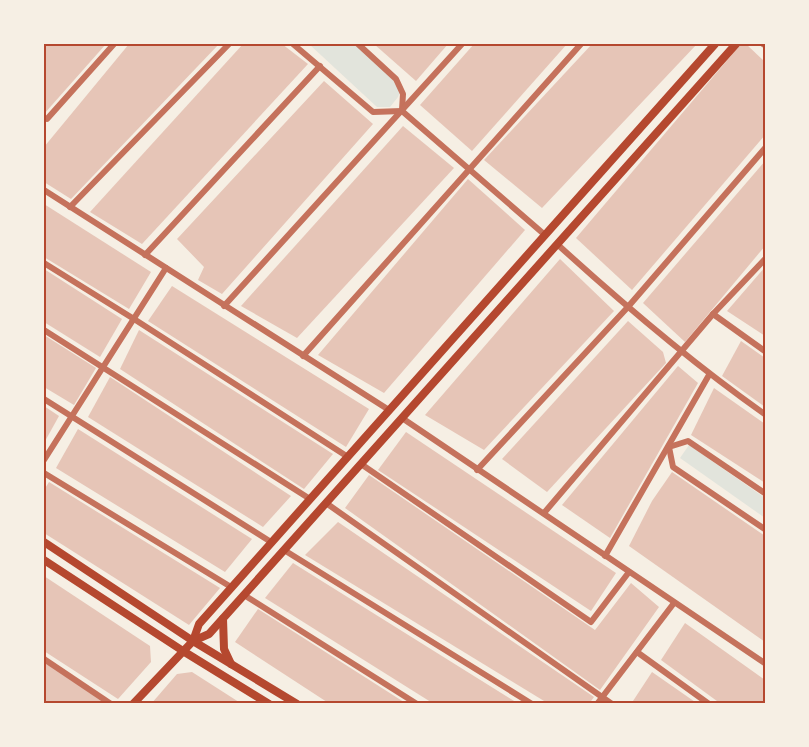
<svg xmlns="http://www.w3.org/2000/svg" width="809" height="747" font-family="'IBM Plex Serif',serif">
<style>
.green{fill:#e2e4dc}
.building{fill:#e6c5b7}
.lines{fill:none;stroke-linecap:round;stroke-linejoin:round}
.minor{stroke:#c5725c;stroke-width:6}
.secondary{stroke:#b5482f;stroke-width:8}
.neatline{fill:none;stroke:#b5482f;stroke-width:2}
</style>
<rect width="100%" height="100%" fill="#f6efe4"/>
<!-- green -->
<g class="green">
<path d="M309,44H358L373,57L401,89L398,97L390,107H377Z"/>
<path d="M689,445L765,498V518L680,458Z"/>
</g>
<!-- building -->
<g class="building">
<path d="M44,44H106L44,114Z"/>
<path d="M129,44H219L71,199L44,182V147Z"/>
<path d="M243,44H282L308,64L142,244L90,212Z"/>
<path d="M374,44H448L416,81Z"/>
<path d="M474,44H567L472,151L420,105Z"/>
<path d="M592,44H697L542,208L484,160Z"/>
<path d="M741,44H746L765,62V135L632,290L576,238Z"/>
<path d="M324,81L373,124L222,294L198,280L204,267L177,239Z"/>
<path d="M403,126L454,168L297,338L241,306Z"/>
<path d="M765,161V246L685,342L643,303Z"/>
<path d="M468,179L525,230L384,393L318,355Z"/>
<path d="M44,204L151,272L129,309L44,257Z"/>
<path d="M560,259L614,311L484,450L425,415Z"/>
<path d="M765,267V336L727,311Z"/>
<path d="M44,269L122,319L100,357L44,322Z"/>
<path d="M172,286L369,409L346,447L148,321Z"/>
<path d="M628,321L663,352L666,363L547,492L502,459Z"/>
<path d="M139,330L333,454L304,489L120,369Z"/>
<path d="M44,335L96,368L74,405L44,387Z"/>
<path d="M741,341L765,358V407L722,376Z"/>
<path d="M678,366L698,383L610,538L562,505Z"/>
<path d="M110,377L291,496L263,527L88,417Z"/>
<path d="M714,388L765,424V483L691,435Z"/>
<path d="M44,406L59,416L44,443Z"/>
<path d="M78,429L252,539L225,572L56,468Z"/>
<path d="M406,432L616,573L591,611L378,470Z"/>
<path d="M672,472L765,536V642L629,546L652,501Z"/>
<path d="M369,475L595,630L631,583L659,607L600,690L345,508Z"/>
<path d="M49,482L220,588L189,625L44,533V490Z"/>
<path d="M338,522L594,697L589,704H549L305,555Z"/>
<path d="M293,563L519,704H434L265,598Z"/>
<path d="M44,576L150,646L151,662L118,699L44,651Z"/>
<path d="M258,609L407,704H330L235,642Z"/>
<path d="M685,623L765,680L764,704H721L661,660Z"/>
<path d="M44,661L110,704H44Z"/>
<path d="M192,672L242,704H151L177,674Z"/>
<path d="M652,672L698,704H631Z"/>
</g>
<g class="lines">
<!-- minor -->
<g class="minor">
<path d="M293,44L373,112L402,111L545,235"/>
<path d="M358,44L396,79L403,94L402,110"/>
<path d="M763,44L766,46"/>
<path d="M44,118L47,119L114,44"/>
<path d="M44,190L389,410"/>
<path d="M70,207L229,44"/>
<path d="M557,244C624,305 692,363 766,415"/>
<path d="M145,255L320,66"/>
<path d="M44,263L134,319L348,457"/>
<path d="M224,306L462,44"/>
<path d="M713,314L766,352"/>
<path d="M44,330L310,499"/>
<path d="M303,356L581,44"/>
<path d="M44,399L271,542"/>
<path d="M402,418L766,664"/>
<path d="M44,460L166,268"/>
<path d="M361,464L591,622L629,572"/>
<path d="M477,470L627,308L766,147"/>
<path d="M44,473L231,587"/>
<path d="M766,494L688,441L669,447L673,467L766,530"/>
<path d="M326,503L612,704"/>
<path d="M544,513L713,314L766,258"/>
<path d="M284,550L532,704"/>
<path d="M605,556L709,375"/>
<path d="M244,595L417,704"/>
<path d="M637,652L709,704"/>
<path d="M44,659L111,704"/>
<path d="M597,704L674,603"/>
</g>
<!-- secondary -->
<g class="secondary">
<path d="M44,542L193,641L297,704"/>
<path d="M44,560L183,651L269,704"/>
<path d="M223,619L224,649L231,664"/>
<path d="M193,641L209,634L736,44"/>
<path d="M133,704L193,641L199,624L715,44"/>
</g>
</g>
<!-- border -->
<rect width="809" height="747" fill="none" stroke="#f6efe4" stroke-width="90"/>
<rect x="45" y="45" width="719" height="657" class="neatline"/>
</svg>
